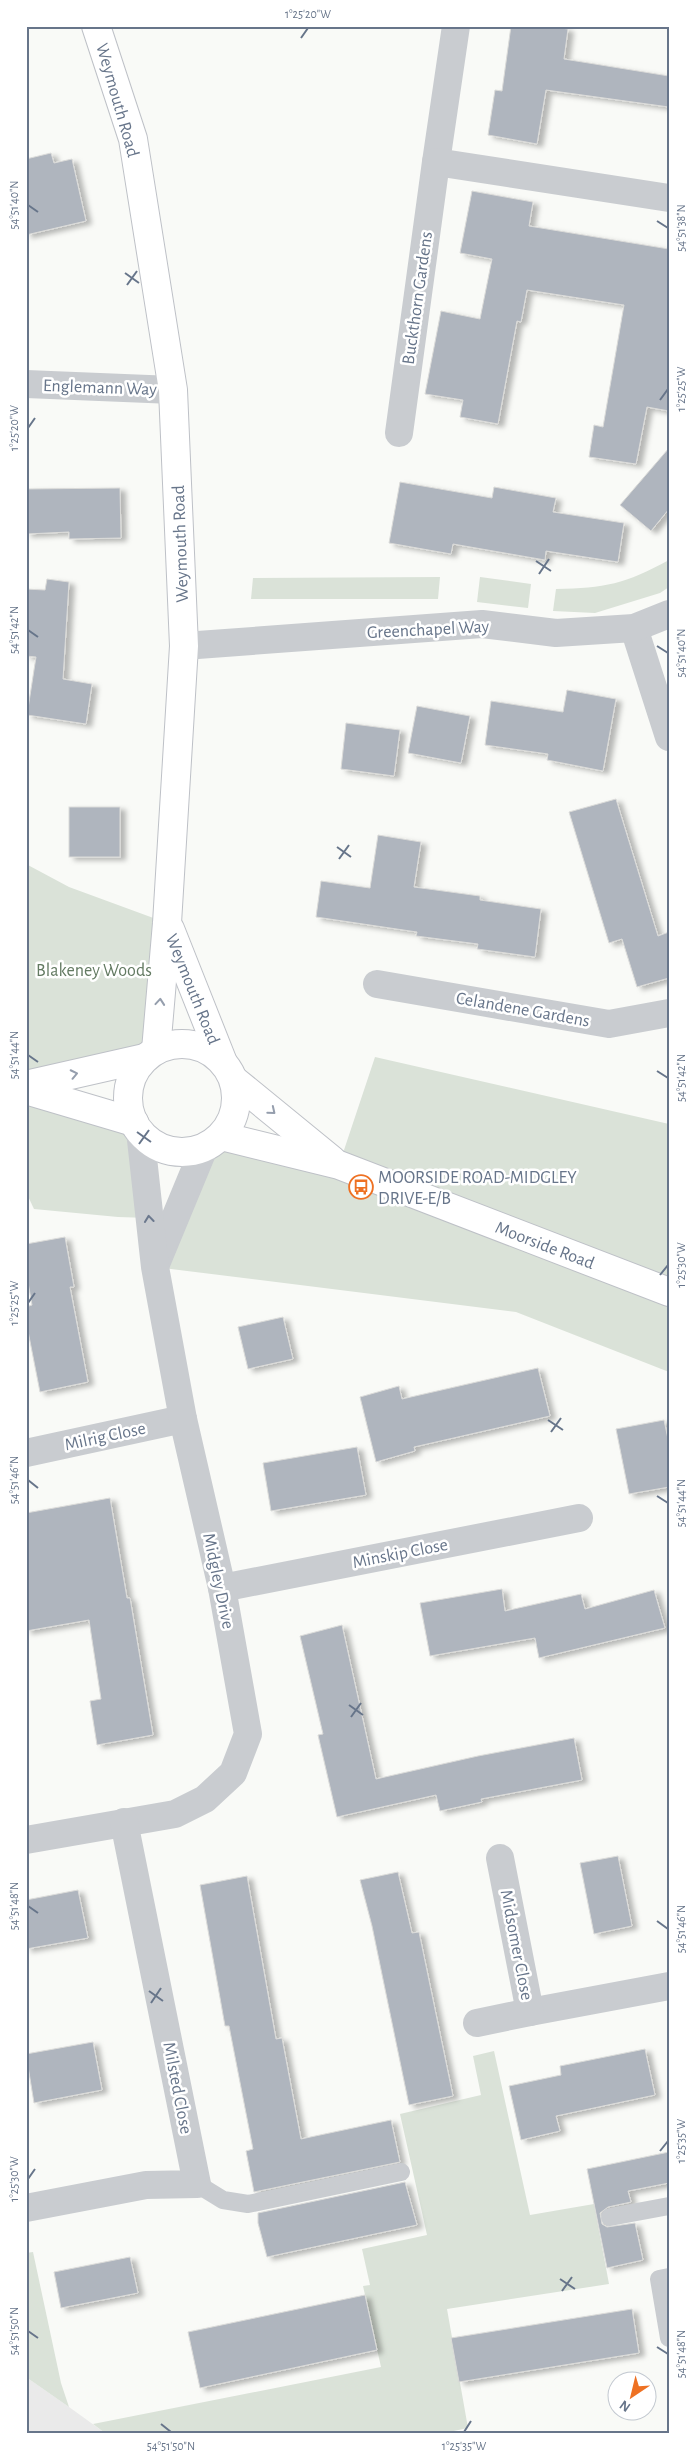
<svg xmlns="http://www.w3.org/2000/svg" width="695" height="2459" font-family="'Alegreya Sans',sans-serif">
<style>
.built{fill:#eaeaea}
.green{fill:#dae2d8}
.building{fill:#afb5be;stroke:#dbdbd9;filter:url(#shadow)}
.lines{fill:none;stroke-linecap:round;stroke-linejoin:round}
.secondary-casing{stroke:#bec1c7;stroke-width:30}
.lane{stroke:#c9ccd0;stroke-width:18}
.street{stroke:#c9ccd0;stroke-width:28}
.secondary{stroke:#fff;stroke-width:28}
.oneway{stroke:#959ead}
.oneway2{stroke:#6c798e}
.ticks{fill:none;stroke:#67758a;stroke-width:2}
.labels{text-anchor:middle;stroke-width:5;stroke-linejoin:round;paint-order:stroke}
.street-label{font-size:18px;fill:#67758a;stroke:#fff}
.park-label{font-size:18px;fill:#637a62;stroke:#fff}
.poi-label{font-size:18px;fill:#67758a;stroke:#fff;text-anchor:start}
.neatline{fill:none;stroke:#67758a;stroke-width:2}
.ticks-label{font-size:12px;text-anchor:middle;fill:#67758a}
</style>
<defs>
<filter id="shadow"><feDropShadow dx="5.5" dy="3" stdDeviation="2.5" flood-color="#0004"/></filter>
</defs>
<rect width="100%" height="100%" fill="#f9faf7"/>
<!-- built -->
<path class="built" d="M26,2377L69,2407L105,2433H26Z"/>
<!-- green -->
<g class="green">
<path d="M669,560V587L660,593L595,613L553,611L556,589C605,588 625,584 669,560Z"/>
<path d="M440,577L438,599H251L253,578Z"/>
<path d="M480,577L531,584L528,608L477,602Z"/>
<path d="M26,864L69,887L167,923L156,1050L26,1085Z"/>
<path d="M375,1057L669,1124V1372L516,1312L155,1267L221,1136L339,1165Z"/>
<path d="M26,1090L134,1122L149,1218L118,1217L34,1209L26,1192Z"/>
<path d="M494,2051L530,2215L594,2204L609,2284L447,2309L468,2428L444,2433H105L93,2424L381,2367L363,2286L370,2285L362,2249L427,2235L400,2114L481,2095L473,2056Z"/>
<path d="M33,2252L61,2383L69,2407L26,2377V2253Z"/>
</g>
<!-- building -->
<g class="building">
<path d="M511,26H546L568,29L564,59L669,76V107L546,90L537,144L488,135L495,90L502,91Z"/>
<path d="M51,153L54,163L72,159L86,221L26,235V159Z"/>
<path d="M472,191L533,202L529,226L669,249V411L647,407L636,464L589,457L594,425L603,427L624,305L527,290L521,322L517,321L498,424L460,417L463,400L425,394L441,311L480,319L492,259L460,253Z"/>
<path d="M669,448V509L651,531L620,505Z"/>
<path d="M400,482L492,498L494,487L556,498L553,512L624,523L618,562L546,551L545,560L453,544L451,554L389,543Z"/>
<path d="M120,488L121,538L69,539V532L26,534V489Z"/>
<path d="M47,579L69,582L63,679L92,684L86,724L27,715L36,657L26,656V589L45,590Z"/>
<path d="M567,690L616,699L603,771L547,760L548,754L485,745L491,701L563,712Z"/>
<path d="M417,706L470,716L461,763L408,753Z"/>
<path d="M346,723L400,730L394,776L341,769Z"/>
<path d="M616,799L658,936L669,932V978L637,987L622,939L609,943L569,812Z"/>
<rect x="69" y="807" width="51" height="50"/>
<path d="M378,835L421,842L414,887L480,896V900L541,909L535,957L477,949L478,944L416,936L417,932L316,917L321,881L370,888Z"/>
<path d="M65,1237L74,1287H70L88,1382L40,1392L26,1321V1307L32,1305L26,1271V1244Z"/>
<path d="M283,1317L293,1359L248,1369L238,1327Z"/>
<path d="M538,1368L550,1416L414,1447L415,1451L376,1462L360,1397L399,1386L402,1399Z"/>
<path d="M664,1420L669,1444V1487L629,1494L616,1429Z"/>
<path d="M357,1447L366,1495L271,1511L263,1463Z"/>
<path d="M110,1498L127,1598H130L153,1735L97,1745L90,1701L101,1699L89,1620L26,1631V1513Z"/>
<path d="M502,1589L505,1611L581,1594L585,1609L654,1590L665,1628L539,1658L535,1638L430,1656L420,1603Z"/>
<path d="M342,1625L376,1779L478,1756L574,1738L582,1780L481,1799L482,1802L440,1811L436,1795L337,1817L318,1735L323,1734L300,1636Z"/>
<path d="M618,1856L632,1926L594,1934L580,1863Z"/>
<path d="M398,1872L412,1933L419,1932L453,2096L409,2105L372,1926L360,1880Z"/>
<path d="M247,1876L276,2039L282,2038L301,2139L391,2120L400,2162L254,2192L246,2151L253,2149L229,2026H225L200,1885Z"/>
<path d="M78,1890L88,1938L26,1949V1900Z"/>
<path d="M93,2042L102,2090L34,2103L26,2054Z"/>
<path d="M645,2049L655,2095L556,2116L560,2131L521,2140L509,2086L561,2075L560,2066Z"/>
<path d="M669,2152V2183L628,2191L631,2202L608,2207L600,2213L602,2224L607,2227L635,2223L643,2260L607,2268L587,2169Z"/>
<path d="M405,2182L417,2225L267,2257L258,2223V2213Z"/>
<path d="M130,2257L138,2293L61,2308L54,2272Z"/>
<path d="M365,2295L377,2350L200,2388L188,2332Z"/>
<path d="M632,2309L639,2353L459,2382L451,2338Z"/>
</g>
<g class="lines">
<!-- secondary casing -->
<g class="secondary-casing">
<g id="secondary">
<path d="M96,26L133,139L173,390L184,646L167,923L156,1050"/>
<path d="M170,929L222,1060"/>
<circle cx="182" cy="1098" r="54"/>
<path d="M234,1080L332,1160"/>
<path d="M26,1085L145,1058"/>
<path d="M26,1090L134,1122"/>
<path d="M221,1136L339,1165L669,1292"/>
</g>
</g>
<!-- lane -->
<g class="lane">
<path d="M197,2184L223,2200L248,2204L401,2172"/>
<path d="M610,2217L669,2206"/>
<path d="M669,2277L659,2279L669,2338"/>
</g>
<!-- street -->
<g class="street">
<path d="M436,162L456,26"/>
<path d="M26,384L173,390"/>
<path d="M399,433L436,162L669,198"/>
<path d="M634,628L669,737"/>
<path d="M184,646L482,624L556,633L634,628L669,614"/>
<path d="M377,984L609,1024L669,1013"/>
<path d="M156,1264L204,1148"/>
<path d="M26,1453L183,1419"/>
<path d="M222,1588L579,1518"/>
<path d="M26,1840L175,1814L205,1799L233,1773L248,1734L222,1588L183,1419L155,1267L140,1131"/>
<path d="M500,1858L530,2012L669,1986"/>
<path d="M477,2023L530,2012"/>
<path d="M26,2208L146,2185L197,2184L124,1822"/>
</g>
<!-- secondary -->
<use href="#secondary" class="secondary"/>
</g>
<!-- one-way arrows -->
<defs><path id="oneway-chevron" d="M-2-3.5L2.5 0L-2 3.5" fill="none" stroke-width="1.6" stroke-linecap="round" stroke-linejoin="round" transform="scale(1.25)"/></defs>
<g class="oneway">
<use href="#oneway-chevron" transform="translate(160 1002) rotate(-85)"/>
<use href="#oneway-chevron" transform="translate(74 1074) rotate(-12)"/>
<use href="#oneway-chevron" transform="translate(272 1111) rotate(39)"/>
</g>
<use class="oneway2" href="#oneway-chevron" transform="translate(149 1219) rotate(-96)"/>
<!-- ticks -->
<path class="ticks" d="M301,38L308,28M28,205L38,212M657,221L668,228M125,273L139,283M127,285L137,271M660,400L668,389M28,428L35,418M536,561L551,571M539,574L549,559M28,630L38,637M657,646L668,653M337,847L351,857M339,859L349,845M28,1055L38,1062M657,1071L668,1078M137,1132L151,1142M139,1144L149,1130M660,1275L668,1265M28,1303L35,1293M548,1420L563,1430M551,1432L561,1418M28,1480L38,1488M657,1496L668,1503M349,1705L363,1715M351,1717L361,1703M28,1906L38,1913M657,1921L668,1929M149,1991L163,2001M151,2003L161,1988M660,2151L668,2141M28,2179L35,2169M560,2279L575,2289M562,2291L572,2277M28,2331L38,2338M657,2347L668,2354M161,2424L171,2432M464,2432L471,2421"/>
<!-- icons -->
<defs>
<g id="bus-ring" transform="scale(1.25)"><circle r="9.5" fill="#fff" stroke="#ee7123" stroke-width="1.5"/><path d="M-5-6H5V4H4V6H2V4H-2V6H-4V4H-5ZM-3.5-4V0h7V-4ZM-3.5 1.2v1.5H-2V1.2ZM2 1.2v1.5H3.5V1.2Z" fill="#ee7123"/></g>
</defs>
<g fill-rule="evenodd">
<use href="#bus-ring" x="361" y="1187"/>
</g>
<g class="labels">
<!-- street labels -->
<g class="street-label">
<text transform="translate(118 100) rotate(74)" y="6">Weymouth Road</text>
<text transform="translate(417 298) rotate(-82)" y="6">Buckthorn Gardens</text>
<text transform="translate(100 387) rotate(2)" y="6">Englemann Way</text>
<text transform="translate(180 544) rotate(-92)" y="6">Weymouth Road</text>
<text transform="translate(428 629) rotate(-3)" y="6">Greenchapel Way</text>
<text transform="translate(193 989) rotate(68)" y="6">Weymouth Road</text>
<text transform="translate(523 1009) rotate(10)" y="6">Celandene Gardens</text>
<text transform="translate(545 1245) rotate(21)" y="6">Moorside Road</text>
<text transform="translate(105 1436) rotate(-12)" y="6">Milrig Close</text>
<text transform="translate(400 1553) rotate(-11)" y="6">Minskip Close</text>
<text transform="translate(219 1581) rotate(78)" y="6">Midgley Drive</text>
<text transform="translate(517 1945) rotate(79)" y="6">Midsomer Close</text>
<text transform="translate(178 2088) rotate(79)" y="6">Milsted Close</text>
</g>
<!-- park labels -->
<g class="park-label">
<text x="94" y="976">Blakeney Woods</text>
</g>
<!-- poi labels -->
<g class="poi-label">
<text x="378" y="1183">MOORSIDE ROAD-MIDGLEY<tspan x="378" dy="21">DRIVE-E/B</tspan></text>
</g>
</g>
<!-- border -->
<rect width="695" height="2459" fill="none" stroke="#ffffff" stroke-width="55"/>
<!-- north arrow -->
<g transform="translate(632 2396) rotate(215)"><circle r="24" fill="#ffffff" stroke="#c2c8d0"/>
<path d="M0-4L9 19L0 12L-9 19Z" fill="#ee7123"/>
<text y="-8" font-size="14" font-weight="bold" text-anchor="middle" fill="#67758a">N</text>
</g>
<rect x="28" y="28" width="640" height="2404" class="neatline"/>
<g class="ticks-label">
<text x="308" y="18">1°25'20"W</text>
<text transform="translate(14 205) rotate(-90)" y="4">54°51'40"N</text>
<text transform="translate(681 228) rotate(-90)" y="4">54°51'38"N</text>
<text transform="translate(681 389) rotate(-90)" y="4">1°25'25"W</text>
<text transform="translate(14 428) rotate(-90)" y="4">1°25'20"W</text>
<text transform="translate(14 630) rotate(-90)" y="4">54°51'42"N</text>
<text transform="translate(681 653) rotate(-90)" y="4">54°51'40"N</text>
<text transform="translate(14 1055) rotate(-90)" y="4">54°51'44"N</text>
<text transform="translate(681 1078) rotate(-90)" y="4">54°51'42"N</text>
<text transform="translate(681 1265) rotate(-90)" y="4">1°25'30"W</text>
<text transform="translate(14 1303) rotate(-90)" y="4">1°25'25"W</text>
<text transform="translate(14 1480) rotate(-90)" y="4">54°51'46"N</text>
<text transform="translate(681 1503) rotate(-90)" y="4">54°51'44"N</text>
<text transform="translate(14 1906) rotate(-90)" y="4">54°51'48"N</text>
<text transform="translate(681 1929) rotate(-90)" y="4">54°51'46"N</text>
<text transform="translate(681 2141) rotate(-90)" y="4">1°25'35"W</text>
<text transform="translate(14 2179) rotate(-90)" y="4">1°25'30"W</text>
<text transform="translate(14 2331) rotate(-90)" y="4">54°51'50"N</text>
<text transform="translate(681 2354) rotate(-90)" y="4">54°51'48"N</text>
<text x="171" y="2450">54°51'50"N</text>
<text x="464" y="2450">1°25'35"W</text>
</g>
</svg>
